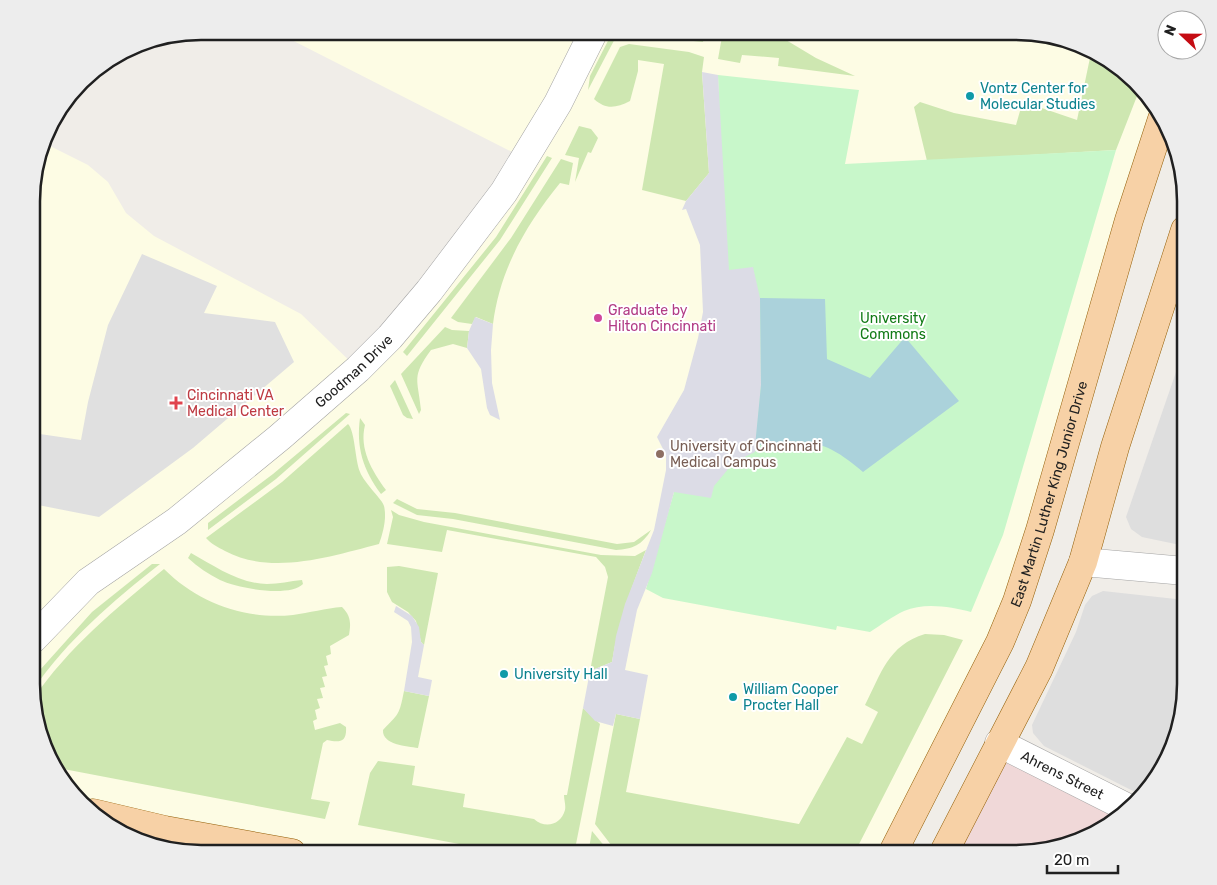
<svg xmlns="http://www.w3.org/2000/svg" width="1217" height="885" font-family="Rubik,sans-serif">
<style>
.residential{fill:#dedede}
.commercial{fill:#f0d8d8}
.education{fill:#fdfce4}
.grass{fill:#cee7b1}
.park{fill:#c8f7ca}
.parking{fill:#e0e0e0}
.plaza{fill:#dcdce6}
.water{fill:#abd2db}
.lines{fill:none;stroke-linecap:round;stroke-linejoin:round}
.minor-casing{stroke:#a4a4a4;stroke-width:29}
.major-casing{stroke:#946009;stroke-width:29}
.minor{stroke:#fff;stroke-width:28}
.major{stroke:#f7d1a6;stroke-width:28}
.culture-dot{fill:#0f9aa8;stroke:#fff;stroke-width:2}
.hotel-dot{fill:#d1479c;stroke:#fff;stroke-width:2}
.health-dot{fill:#e0444e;stroke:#fff;stroke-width:2}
.education-dot{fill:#8d6e63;stroke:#fff;stroke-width:2}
.labels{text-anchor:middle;stroke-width:4;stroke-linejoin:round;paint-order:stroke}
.culture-label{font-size:14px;fill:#0d838f;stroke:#fff;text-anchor:start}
.hotel-label{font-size:14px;fill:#b23c85;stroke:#fff;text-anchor:start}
.park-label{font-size:14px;fill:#127b17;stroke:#fff}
.street-label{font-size:14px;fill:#202020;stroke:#fff}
.health-label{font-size:14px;fill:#be3a42;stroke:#fff;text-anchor:start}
.education-label{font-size:14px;fill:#785e54;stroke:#fff;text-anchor:start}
.rim{fill:none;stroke:#202020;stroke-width:2.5}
</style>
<rect width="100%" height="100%" fill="#f0ede8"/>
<!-- residential -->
<g class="residential">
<path d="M1185,346V546L1142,537L1131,529L1126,517Z"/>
<path d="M1103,591L1185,600V695L1173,749L1150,788L1141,795L1044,746L1033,733L1032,725L1076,632L1085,605L1092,596Z"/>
</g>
<!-- commercial -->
<path class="commercial" d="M999,743L1126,807L1091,836L1016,854H943Z"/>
<!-- education -->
<path class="education" d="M274,31L1027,32L1081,44L1120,67L1162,119L1040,530L892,854L292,853L93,813L54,769L33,706V179L44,143L88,165L108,182L126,213L154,236L301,314L358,369L524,158Z"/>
<!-- grass -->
<g class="grass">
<path d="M613,31H619L588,90L590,76Z"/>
<path d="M629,31H694L704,36L703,42L627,34Z"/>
<path d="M723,31H789L786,40L816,58L855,76L778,66L779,58L742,55L740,63L718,59Z"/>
<path d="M1041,35L1081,44L1120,67L1139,91L1116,150L927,161L914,107L920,102L954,113L1016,125L1020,111L1030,104L1077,120L1091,53L1041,43Z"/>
<path d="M629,44L689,52L704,57L702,72L709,173L686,201L642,190L664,64L638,60V71L630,101C616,108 606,110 594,99L620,47Z"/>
<path d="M579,126L591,129L598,138L591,153L588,152L575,182L579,158L565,155Z"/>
<path d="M547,156L552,158L500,240L407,356L403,352L496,237Z"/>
<path d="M561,159L573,163L569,185L560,183C526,225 500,269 493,324L476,317L472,324L458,322L451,318L511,238Z"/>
<path d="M445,327L452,330L469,331L467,348L453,344L431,350C411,377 418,379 421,410L419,414L401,374Z"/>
<path d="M395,380L413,419L407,418L403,415L390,386Z"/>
<path d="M346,413L350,414L276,479L208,530V523L273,474Z"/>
<path d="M360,418L365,425C359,449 372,471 386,490L381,494C363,470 356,447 360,418Z"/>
<path d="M348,424C355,431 355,460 360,472C364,483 383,500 384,506C387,518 383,533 379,544C332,556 272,576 225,551C218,547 211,544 206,538L282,482Z"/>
<path d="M397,499L417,509L455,513L617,544L634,542L651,530C642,545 633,549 616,550L453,519L417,515L393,503Z"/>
<path d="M391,510L399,515L424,522L601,555L635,556L646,550C632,587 618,622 612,662L590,671L608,577L605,567L596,557L447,530L442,552L387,544L393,517Z"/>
<path d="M191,553C215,566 237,583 267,584C279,584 290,581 302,580L303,584C289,598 237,588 220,580C208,574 198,567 188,558Z"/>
<path d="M152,564H160C113,601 67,640 33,690V680L40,670L92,612Z"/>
<path d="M399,566L438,573L424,645L421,642L416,621L408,612L392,602L387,592V567Z"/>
<path d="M164,569C198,603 245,620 293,615C309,613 326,608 342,607C351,616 351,623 349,635L330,646L331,654L326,656L328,665L324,666L327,676L322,677L325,687L320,688L323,698L317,699L320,708L315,710L317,719L313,721L315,730L340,723L346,727C347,742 340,743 327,740L323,743L311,799L330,802L325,819L53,767L33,706V699C69,647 115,609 164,569Z"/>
<path d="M925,634L944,635L963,640L854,854H618L595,824L616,714L640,719L626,792L799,824L847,737L862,744L878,712L865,705C881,674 888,645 925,634Z"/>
<path d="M404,691L429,696L418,748C407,746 382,745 383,730C399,713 399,716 404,691Z"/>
<path d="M583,708L600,724L574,854H512L358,825L370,773L378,761L415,766L412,785L465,794L463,807L534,819C545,829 561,825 565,810C566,805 564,800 564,795H567Z"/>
<path d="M592,831L611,854H588Z"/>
</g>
<!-- park -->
<path class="park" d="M718,75L859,90L845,164L1116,150L1003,535L971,612C951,607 925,602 904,611C893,616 881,625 870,632L837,626L836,630L663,598L646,589L674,492L708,402L719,104Z"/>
<!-- parking -->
<path class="parking" d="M142,254L217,286L204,313L275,322L294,362L193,448L99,517L33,504V433L81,440L88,402L108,325Z"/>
<!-- plaza -->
<g class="plaza">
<path d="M702,72L718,75L729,270L753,267L760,298L761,385L755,452L734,462L714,486L711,498L674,492L652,573L637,610L625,670L648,675L640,719L616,714L613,726L595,721L583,708L590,671L612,662L616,636L625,604L654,530L666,470V455L657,437L684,390L698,338L703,312L700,245L686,209L682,210L686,201L709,173Z"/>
<path d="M475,317L493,324L491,350L492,383L500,420L490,415L487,408L481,369L467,348L469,331Z"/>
<path d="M396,606L412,616L419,627L421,642L424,645L418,677L432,680L429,696L404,691L412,642L411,627L408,621L394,612Z"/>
</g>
<!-- water -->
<path class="water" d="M760,298L825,299L827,359L870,378L905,337L959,401L863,472C822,437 806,439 755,446L761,385Z"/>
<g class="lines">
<!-- minor casing -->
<g class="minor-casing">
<g id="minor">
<path d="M1083,562L1185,571"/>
<path id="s1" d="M33,639L88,582L177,521L280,437L358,369L390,337L429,291L504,192L558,103L594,31"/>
<path id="s2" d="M999,743L1126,807"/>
</g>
</g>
<!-- major casing -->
<g class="major-casing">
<g id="major">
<path d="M93,813L165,830L292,853"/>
<path id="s3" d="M892,854L1000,642L1017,601L1040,530L1129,220L1162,119"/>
<path d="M943,854L1039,668L1083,562L1115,447L1185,230"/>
</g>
</g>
<!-- minor -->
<use href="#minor" class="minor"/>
<!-- major -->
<use href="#major" class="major"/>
</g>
<!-- markers -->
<g class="culture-dot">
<circle cx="970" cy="96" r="5"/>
<circle cx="504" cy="674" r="5"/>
<circle cx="733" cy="697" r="5"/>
</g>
<circle class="hotel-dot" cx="598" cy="318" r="5"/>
<path class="health-dot" d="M173.5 395.5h5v5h5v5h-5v5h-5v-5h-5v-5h5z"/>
<circle class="education-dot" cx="660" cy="454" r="5"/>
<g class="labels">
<!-- culture labels -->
<g class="culture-label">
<text x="980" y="93">Vontz Center for<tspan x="980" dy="16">Molecular Studies</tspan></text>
<text x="514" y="679">University Hall</text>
<text x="743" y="694">William Cooper<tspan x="743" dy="16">Procter Hall</tspan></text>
</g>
<!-- hotel labels -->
<g class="hotel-label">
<text x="608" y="315">Graduate by<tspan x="608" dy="16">Hilton Cincinnati</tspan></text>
</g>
<!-- park labels -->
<g class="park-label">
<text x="893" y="323">University<tspan x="893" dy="16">Commons</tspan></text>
</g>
<!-- street labels -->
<g class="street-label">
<text dy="5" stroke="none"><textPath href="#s1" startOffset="419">Goodman Drive</textPath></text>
<text dy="5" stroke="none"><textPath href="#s3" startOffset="394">East Martin Luther King Junior Drive</textPath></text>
<text dy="5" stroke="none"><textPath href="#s2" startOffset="71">Ahrens Street</textPath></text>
</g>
<!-- health labels -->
<g class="health-label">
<text x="187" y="400">Cincinnati VA<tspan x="187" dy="16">Medical Center</tspan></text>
</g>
<!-- education labels -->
<g class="education-label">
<text x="670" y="451">University of Cincinnati<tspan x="670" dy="16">Medical Campus</tspan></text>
</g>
</g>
<!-- crop -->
<path d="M0 0H1217V885H0ZM201 40H1016A161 161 0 0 1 1177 201V684A161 161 0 0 1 1016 845H201A161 161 0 0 1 40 684V201A161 161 0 0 1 201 40Z" fill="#ededed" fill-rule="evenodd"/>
<path class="rim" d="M201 40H1016A161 161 0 0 1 1177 201V684A161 161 0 0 1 1016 845H201A161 161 0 0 1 40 684V201A161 161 0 0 1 201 40Z"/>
<!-- north arrow -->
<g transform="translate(1182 35) rotate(292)"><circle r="24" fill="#ffffff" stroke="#a6a6a6"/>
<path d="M0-4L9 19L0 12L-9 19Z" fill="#c50c13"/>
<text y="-8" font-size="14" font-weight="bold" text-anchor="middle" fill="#202020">N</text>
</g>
<!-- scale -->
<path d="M1047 865v8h71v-8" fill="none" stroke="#202020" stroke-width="2.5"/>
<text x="1054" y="865" font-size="15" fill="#202020" stroke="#ffffff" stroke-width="4" paint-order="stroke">20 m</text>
</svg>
